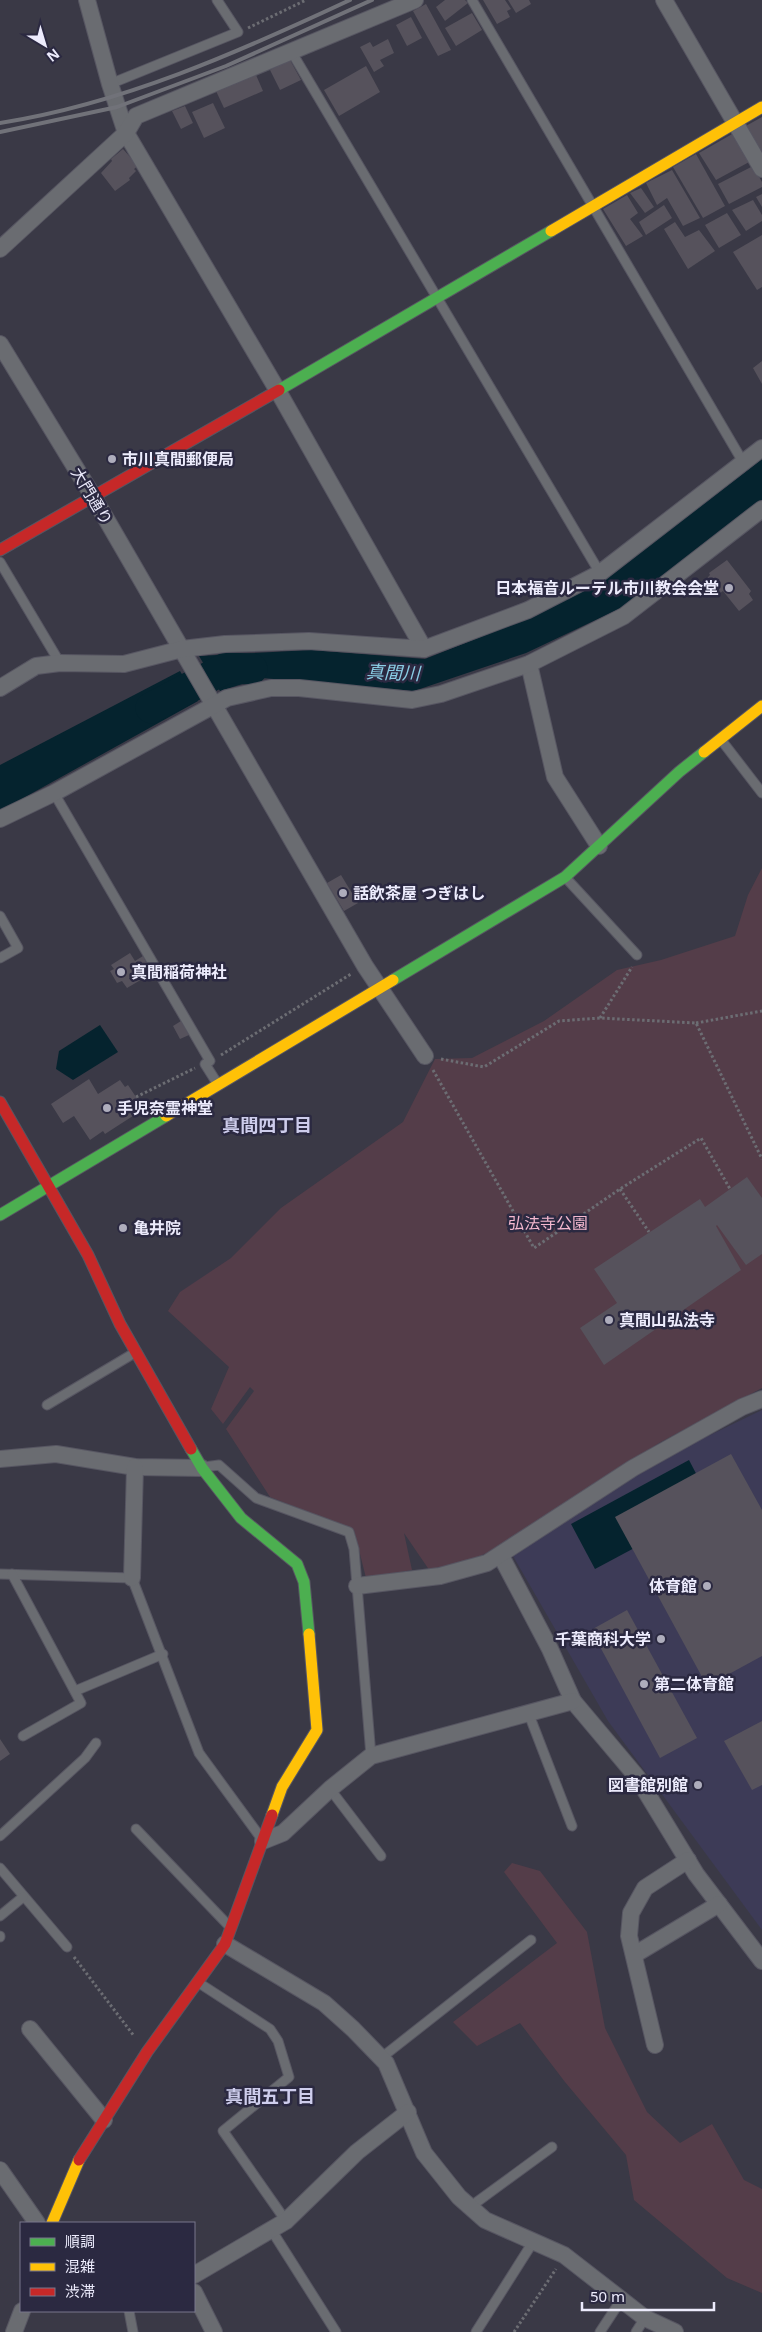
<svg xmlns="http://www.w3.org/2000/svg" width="762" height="2332" font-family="'Noto Sans','Noto Sans JP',sans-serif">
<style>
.built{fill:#3d3b57}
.green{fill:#543d49}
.water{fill:#05232e}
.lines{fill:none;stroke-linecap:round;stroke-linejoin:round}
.river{stroke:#05232e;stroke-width:31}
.building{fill:#56525c}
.lane-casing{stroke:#575662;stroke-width:11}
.street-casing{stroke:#575662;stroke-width:18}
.fast-casing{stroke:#575662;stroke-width:13}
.slow-casing{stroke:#575662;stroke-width:13}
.jam-casing{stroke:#575662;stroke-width:13}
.path{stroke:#6c6d73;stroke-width:3;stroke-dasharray:2.5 2.5;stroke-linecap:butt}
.lane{stroke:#6a6c71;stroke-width:9}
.street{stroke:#6a6c71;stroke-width:16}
.fast{stroke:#4caf50;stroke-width:11}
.slow{stroke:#ffc107;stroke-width:11}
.jam{stroke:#c62828;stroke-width:11}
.rail{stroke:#717279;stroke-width:4}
.poi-dot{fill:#aeadbc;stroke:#2b2941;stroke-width:2}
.labels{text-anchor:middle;stroke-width:5;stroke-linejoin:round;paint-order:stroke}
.poi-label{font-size:16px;font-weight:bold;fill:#ecebfc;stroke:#2b2941;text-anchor:start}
.street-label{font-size:16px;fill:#ecebfc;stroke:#2b2941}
.park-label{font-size:16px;fill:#f4b8cf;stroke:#2b2941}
.water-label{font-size:18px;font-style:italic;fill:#8acde5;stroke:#2b2941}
.neighbourhood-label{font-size:18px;font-weight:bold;fill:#cecdec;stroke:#2b2941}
</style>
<rect width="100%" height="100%" fill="#3a3946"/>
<!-- built -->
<path class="built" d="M762,1410V1930L608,1721L513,1556L646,1466Z"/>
<!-- green -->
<g class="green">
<path d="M762,868V1388L659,1443L504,1545L434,1577L404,1533L412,1570L366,1578L354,1530L270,1497L226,1429L254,1391L250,1387L223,1424L211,1409L229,1367L168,1311L180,1292L231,1258L281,1208L403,1122L435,1059L472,1058L544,1021L617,970L661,960L735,936L748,895Z"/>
<path d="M512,1863L540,1871L587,1932L605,2028L647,2112L680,2143L712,2124L744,2180L762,2189V2293L727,2278L634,2200L626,2155L565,2082L520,2023L477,2046L453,2022L557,1943L504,1872Z"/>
</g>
<!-- water -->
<g class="water">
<path d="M762,459V502L621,608L526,653L414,691L262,678L220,691L199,656L311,650L425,659L513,624L603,581Z"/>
<path d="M180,671L198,701L0,811V765Z"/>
<path d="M100,1025L118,1052L73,1080L56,1069L59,1051Z"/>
<path d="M689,1460L713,1506L595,1569L571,1524Z"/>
</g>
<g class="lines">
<!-- river -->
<path class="river" d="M151,708L226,668L252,669"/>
</g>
<!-- building -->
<g class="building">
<path d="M445,0H465L468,3L445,21L436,7Z"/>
<path d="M483,0H505L511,9L507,11L510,17L497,24Z"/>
<path d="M508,0H529L531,4L516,13Z"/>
<path d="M426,4L451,50L438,56L413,11Z"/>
<path d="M472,13L482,30L456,46L445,28Z"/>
<path d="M411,17L422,38L407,46L396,25Z"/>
<path d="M388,39L394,53L380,60L384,66L374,72L360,47L370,42L373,47Z"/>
<path d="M290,60L301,80L280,90L270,70Z"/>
<path d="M366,66L380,92L339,116L324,90Z"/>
<path d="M256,75L263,91L224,108L216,91Z"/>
<path d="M213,103L225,128L204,138L192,112Z"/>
<path d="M185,106L193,123L181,129L172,111Z"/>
<path d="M762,117V156L744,127Z"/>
<path d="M734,133L751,161L716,180L699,153Z"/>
<path d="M123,149L138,166L134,169L136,171L129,178L130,180L115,191L101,173L112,161L111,159Z"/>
<path d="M696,154L725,206L703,218L673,167Z"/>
<path d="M753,166L762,182V187L729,204L718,184Z"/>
<path d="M672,170L700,218L683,226L667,198L657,205L646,183Z"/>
<path d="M641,188L654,207L645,213L630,193Z"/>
<path d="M762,194V207L756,197Z"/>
<path d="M627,195L638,213L630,219L643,236L626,246L603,209Z"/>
<path d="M753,200L762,215V221L746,231L732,210Z"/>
<path d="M664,205L672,218L646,235L639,222Z"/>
<path d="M727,213L741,235L719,248L705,225Z"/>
<path d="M675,222L685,237L699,230L715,251L688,269L664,229Z"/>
<path d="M762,235V287L757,290L733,252Z"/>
<path d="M762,361V384L753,368Z"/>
<path d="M727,560L751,591L749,594L753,600L739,611L723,591L716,596L705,580L710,575L709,573Z"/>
<path d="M341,875L358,903L344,911L327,883Z"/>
<path d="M130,953L135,961L143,956L147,964L139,969L144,978L127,988L122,981L117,983L110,971L114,969L111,965Z"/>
<path d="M181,1021L189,1035L180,1039L173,1026Z"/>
<path d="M89,1079L98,1094L120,1080L125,1087L128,1085L138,1100L134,1103L139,1112L105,1134L103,1131L90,1140L74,1116L63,1123L51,1104Z"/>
<path d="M747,1177L762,1198V1254L746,1265L717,1225L716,1226L741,1270L604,1365L580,1328L617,1303L594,1269L700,1199L705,1207Z"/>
<path d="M731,1454L762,1510V1656L707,1686L615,1517Z"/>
<path d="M627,1610L697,1738L660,1758L591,1630Z"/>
<path d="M762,1721V1785L752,1790L724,1741Z"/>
<path d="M0,1739L10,1754L0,1761Z"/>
</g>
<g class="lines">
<!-- lane casing -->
<g class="lane-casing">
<g id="lane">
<path d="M472,0L743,462"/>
<path d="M291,51L600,573"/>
<path d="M110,84L238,32L217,0"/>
<path d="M0,562L60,663"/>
<path d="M722,741L762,793"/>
<path d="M54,793L210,1061L205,1064L217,1083"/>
<path d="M565,877L637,955"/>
<path d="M0,916L18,948L0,958"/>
<path d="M47,1405L136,1352"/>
<path d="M204,1467L219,1465L256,1498L349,1532L354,1549L371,1756"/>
<path d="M0,1574L132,1578L199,1753L261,1838"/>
<path d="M12,1574L81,1703L23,1736"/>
<path d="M75,1691L163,1654"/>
<path d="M528,1712L572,1826"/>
<path d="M330,1789L381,1856"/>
<path d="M136,1829L229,1926"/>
<path d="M0,1836L85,1758L96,1743"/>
<path d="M0,1868L67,1947"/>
<path d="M0,1916L23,1897"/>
<path d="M0,1936V1937"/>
<path d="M199,1983L270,2029L278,2041L289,2077L223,2131L286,2221"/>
<path d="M381,2058L531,1940"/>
<path d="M470,2207L552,2147"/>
<path d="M272,2231L336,2332"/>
<path d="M129,2311L133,2332"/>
<path d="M476,2332L533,2242"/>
<path d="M600,2332L621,2300"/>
<path d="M636,2332L645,2318"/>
</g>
</g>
<!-- street casing -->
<g class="street-casing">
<g id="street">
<path d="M87,0L110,84L126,133L278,391L424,649"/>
<path d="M664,0L762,169"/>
<path d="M0,249L126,133L136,116L415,0"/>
<path d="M0,344L94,498L365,966L425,1056"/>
<path d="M529,664L555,777L599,846"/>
<path d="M0,688L36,666L60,663L124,664L182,649L225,644L309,641L424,649L528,610L600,573L762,448"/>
<path d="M0,819L54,793L227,698L271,688H299L412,700L441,694L529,664L624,616L762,509"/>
<path d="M0,1459L56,1454L135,1467L202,1468"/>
<path d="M501,1556L550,1649L573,1701L637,1777L696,1874L762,1961"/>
<path d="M132,1578L135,1467"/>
<path d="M357,1586L440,1576L487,1563L633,1468L742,1407L762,1399"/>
<path d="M263,1841L283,1833L330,1789L371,1756L573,1701"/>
<path d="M225,1944L324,2003L353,2029L386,2063L424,2153L459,2197L485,2220L564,2255L645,2318L675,2332"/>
<path d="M634,1955L719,1904"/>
<path d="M30,2029L104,2120"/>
<path d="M655,2045L629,1936L631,1913L645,1888L688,1860"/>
<path d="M0,2170L37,2223"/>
<path d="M194,2275L286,2221L357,2152L408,2112"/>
<path d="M194,2292L214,2332"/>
<path d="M14,2332L22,2311"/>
</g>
</g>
<!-- fast casing -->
<g class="fast-casing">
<g id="fast">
<path d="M279,390L551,231"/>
<path d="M393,980L565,877L679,772L704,752"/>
<path d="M0,1215L166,1116"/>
<path d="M191,1449L202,1468L241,1518L297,1564L304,1582L309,1634"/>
</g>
</g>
<!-- slow casing -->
<g class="slow-casing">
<g id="slow">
<path d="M551,231L762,107"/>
<path d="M704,752L762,706"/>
<path d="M166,1116L393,980"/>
<path d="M272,1815L282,1787L317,1730L309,1634"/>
<path d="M52,2223L79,2160"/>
</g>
</g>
<!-- jam casing -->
<g class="jam-casing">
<g id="jam">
<path d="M0,550L279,390"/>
<path d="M0,1102L88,1255L120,1324L191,1449"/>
<path d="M79,2160L147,2052L225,1944L272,1815"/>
</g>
</g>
<!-- path -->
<g class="path">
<path d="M248,28L306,0"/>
<path d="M600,1018L632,967"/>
<path d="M696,1023L762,1011"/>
<path d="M221,1055L351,974"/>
<path d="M441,1059L484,1067L559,1021L600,1018L696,1023L762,1159"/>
<path d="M433,1070L534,1248L620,1189L701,1138L730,1189"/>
<path d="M136,1097L195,1068"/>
<path d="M620,1189L649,1232"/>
<path d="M74,1957L134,2036"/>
<path d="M514,2332L556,2269"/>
</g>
<!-- lane -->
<use href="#lane" class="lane"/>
<!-- street -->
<use href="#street" class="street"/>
<!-- fast -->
<use href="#fast" class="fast"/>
<!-- slow -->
<use href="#slow" class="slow"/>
<!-- jam -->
<use href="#jam" class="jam"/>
<!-- rail -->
<g class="rail">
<path d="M0,123C122,104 239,52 350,0"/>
<path d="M0,132L117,107L226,66L372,0"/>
</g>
</g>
<!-- markers -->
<g class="poi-dot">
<circle cx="112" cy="459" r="5"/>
<circle cx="729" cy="588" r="5"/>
<circle cx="343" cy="893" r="5"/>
<circle cx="121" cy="972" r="5"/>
<circle cx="107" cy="1108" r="5"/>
<circle cx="123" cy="1228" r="5"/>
<circle cx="609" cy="1320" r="5"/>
<circle cx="707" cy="1586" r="5"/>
<circle cx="661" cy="1639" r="5"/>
<circle cx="644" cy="1684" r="5"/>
<circle cx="698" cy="1785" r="5"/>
</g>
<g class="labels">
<!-- poi labels -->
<g class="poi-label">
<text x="122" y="465">市川真間郵便局</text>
<text x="719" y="594" text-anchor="end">日本福音ルーテル市川教会会堂</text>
<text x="353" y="899">話飲茶屋 つぎはし</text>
<text x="131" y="978">真間稲荷神社</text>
<text x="117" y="1114">手児奈霊神堂</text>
<text x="133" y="1234">亀井院</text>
<text x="619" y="1326">真間山弘法寺</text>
<text x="697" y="1592" text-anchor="end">体育館</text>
<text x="651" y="1645" text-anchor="end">千葉商科大学</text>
<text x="654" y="1690">第二体育館</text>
<text x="688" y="1791" text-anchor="end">図書館別館</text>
</g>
<!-- street labels -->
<g class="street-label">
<text transform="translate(92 496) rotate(59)" y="6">大門通り</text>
</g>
<!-- park labels -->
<g class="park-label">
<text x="548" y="1229">弘法寺公園</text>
</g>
<!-- water labels -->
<g class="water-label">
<text transform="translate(393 673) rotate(2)" y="6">真間川</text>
</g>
<!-- neighbourhood labels -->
<g class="neighbourhood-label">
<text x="267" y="1132">真間四丁目</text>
<text x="270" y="2103">真間五丁目</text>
</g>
</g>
<!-- legend -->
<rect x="20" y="2222" width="175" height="90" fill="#2b2941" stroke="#78778c"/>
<rect x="30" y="2238" width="25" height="8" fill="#4caf50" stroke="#78778c"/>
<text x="65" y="2247" font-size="15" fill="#ecebfc">順調</text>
<rect x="30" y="2263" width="25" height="8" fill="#ffc107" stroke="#78778c"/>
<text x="65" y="2272" font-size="15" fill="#ecebfc">混雑</text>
<rect x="30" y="2288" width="25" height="8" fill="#c62828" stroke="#78778c"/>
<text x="65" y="2297" font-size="15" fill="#ecebfc">渋滞</text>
<!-- north arrow -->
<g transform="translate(45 45) rotate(142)" stroke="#2b2941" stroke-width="4" paint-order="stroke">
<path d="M0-4L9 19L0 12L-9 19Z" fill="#ecebfc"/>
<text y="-8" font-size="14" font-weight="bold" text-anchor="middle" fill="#ecebfc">N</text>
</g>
<!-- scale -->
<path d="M582 2302v8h132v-8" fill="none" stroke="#ecebfc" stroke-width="2.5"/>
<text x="590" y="2302" font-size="15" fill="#ecebfc" stroke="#2b2941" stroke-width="4" paint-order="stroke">50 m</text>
</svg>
